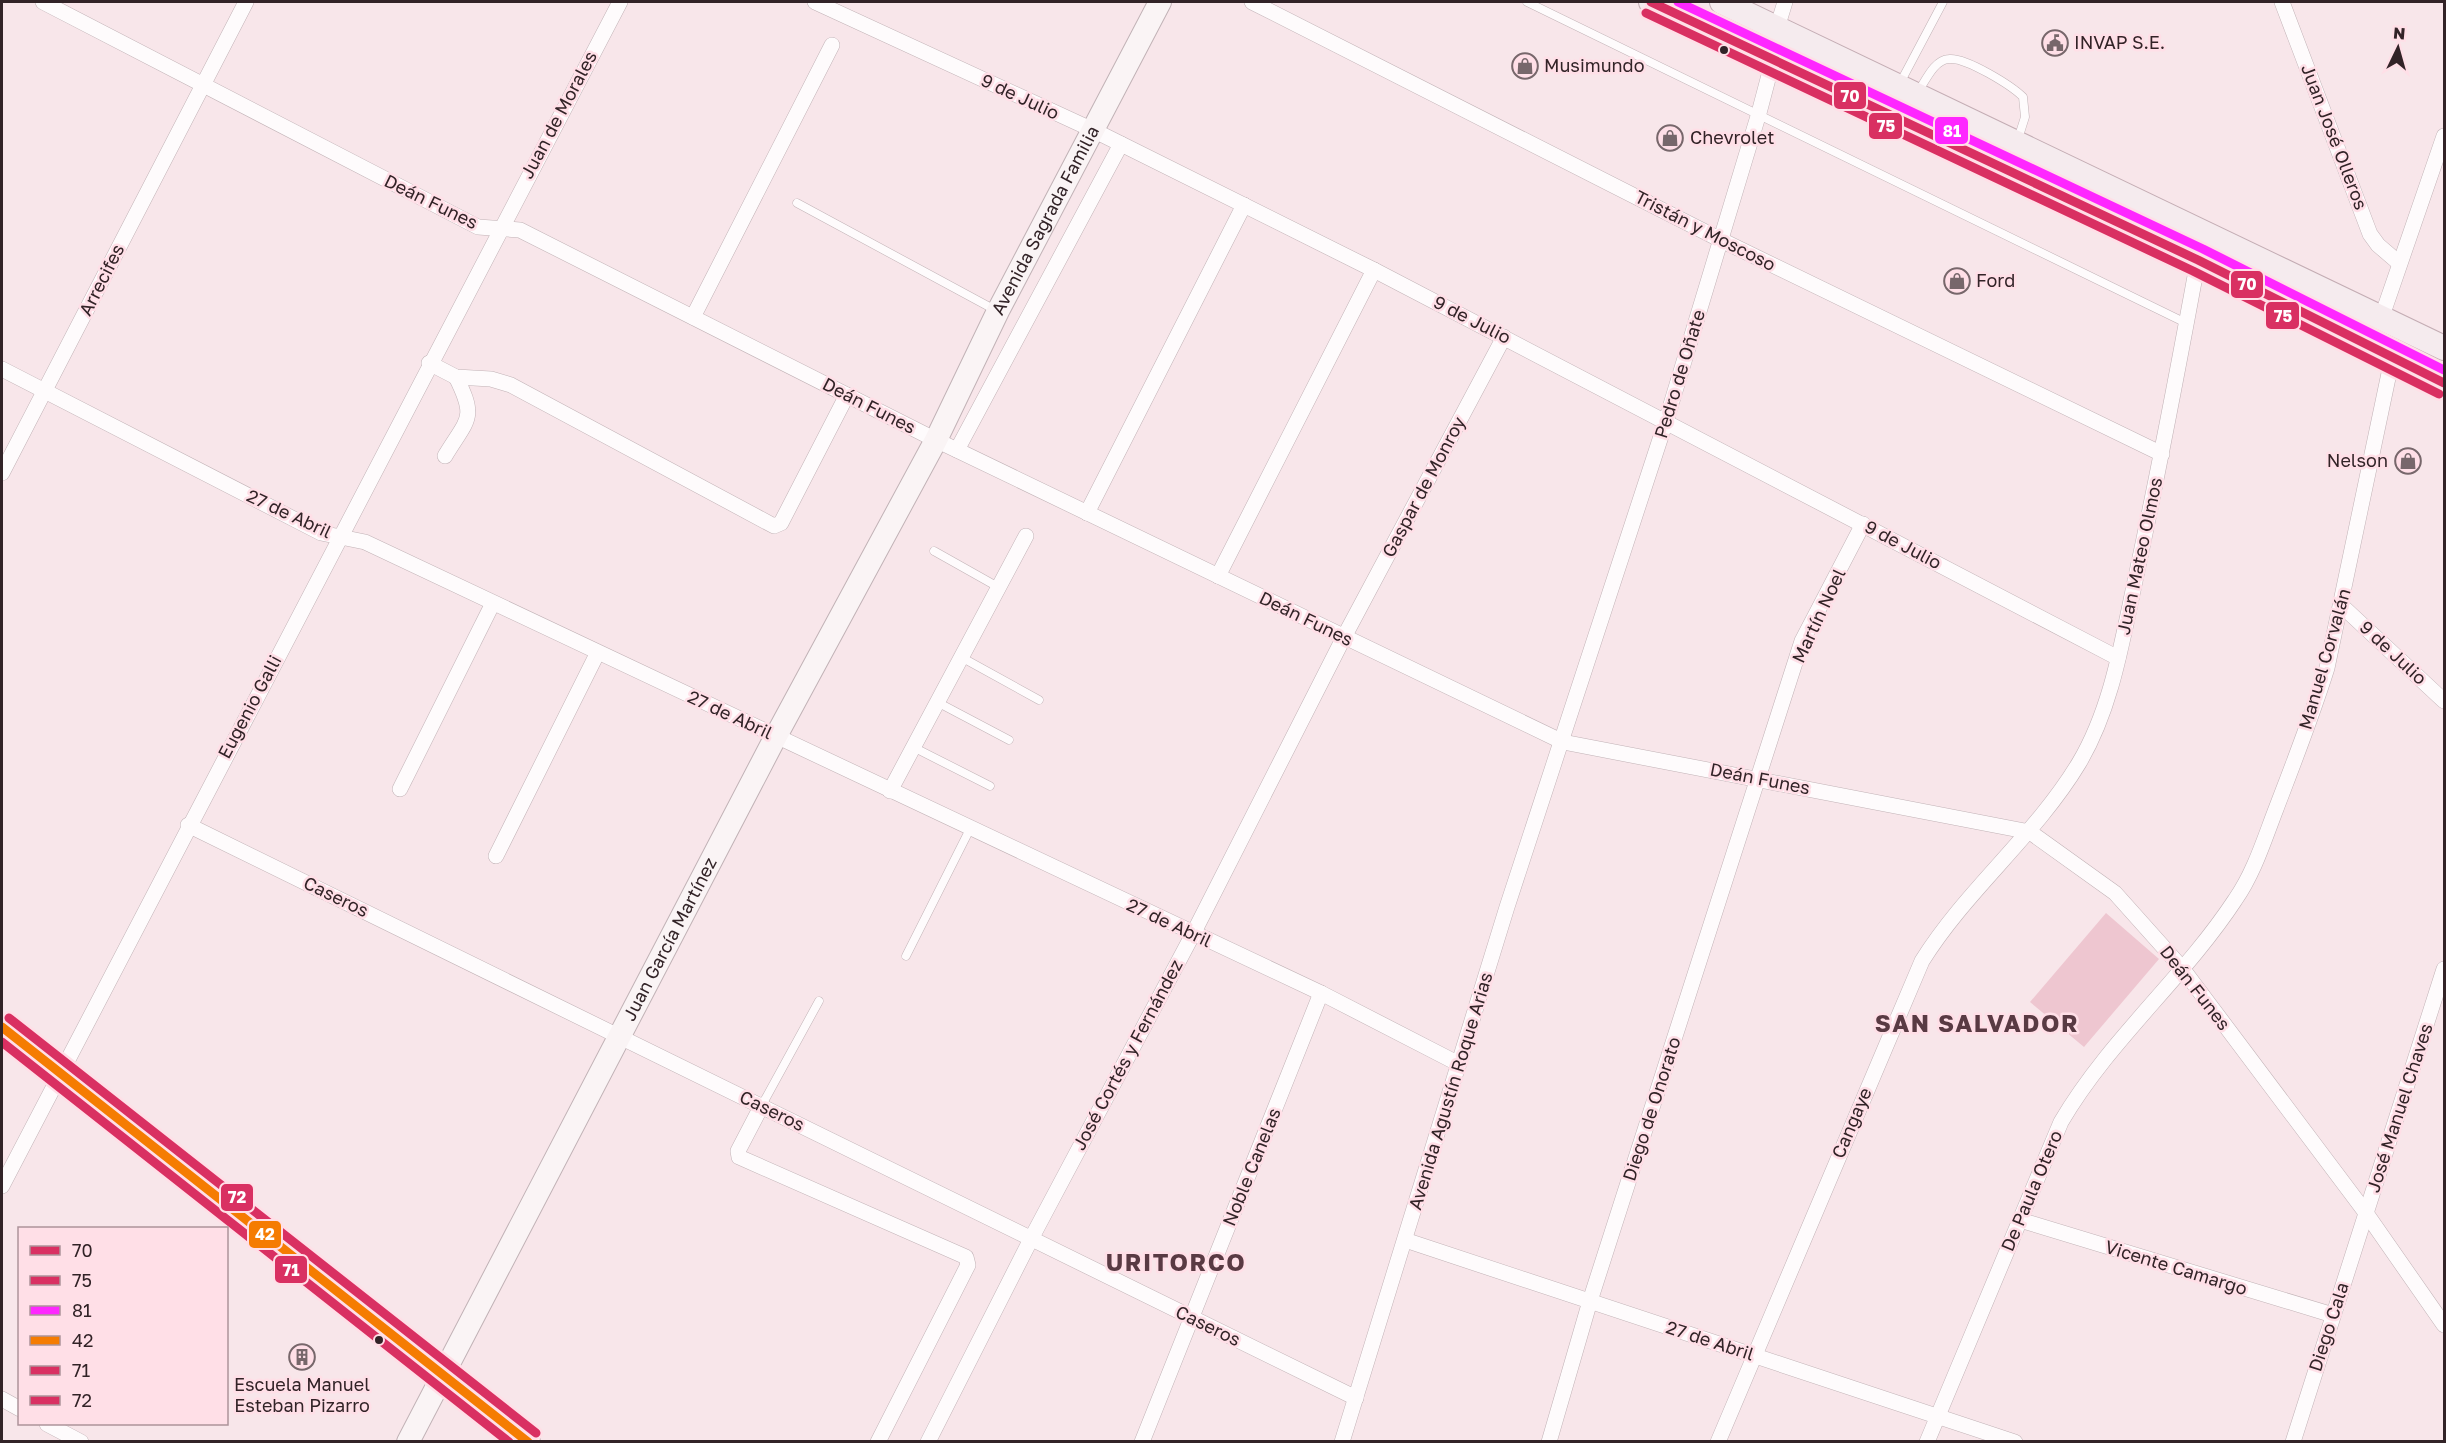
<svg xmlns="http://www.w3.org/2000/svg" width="2446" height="1443" font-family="'Golos Text',sans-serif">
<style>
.green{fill:#eec6d0}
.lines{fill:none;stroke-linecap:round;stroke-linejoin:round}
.service-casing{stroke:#c1b2b6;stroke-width:9}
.minor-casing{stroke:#c1b2b6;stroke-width:16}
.secondary-casing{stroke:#c1b2b6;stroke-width:24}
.primary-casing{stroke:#c4adb4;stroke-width:26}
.service{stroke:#fefbfc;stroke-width:8}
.minor{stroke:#fefbfc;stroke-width:15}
.secondary{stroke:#faf4f5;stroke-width:22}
.primary{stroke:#f5ebee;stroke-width:24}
.bus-1-casing{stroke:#ffdfe7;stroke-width:14}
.bus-2-casing{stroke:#ffdfe7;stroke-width:14}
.bus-3-casing{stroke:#ffdfe7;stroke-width:14}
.bus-4-casing{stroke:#ffdfe7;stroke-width:14}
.bus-5-casing{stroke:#ffdfe7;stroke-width:14}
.bus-6-casing{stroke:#ffdfe7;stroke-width:14}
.bus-1{stroke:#d93062;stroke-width:9}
.bus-2{stroke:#d93062;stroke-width:9}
.bus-3{stroke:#fe27ff;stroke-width:9}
.bus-4{stroke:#f57c02;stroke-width:9}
.bus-5{stroke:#d93062;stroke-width:9}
.bus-6{stroke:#d93062;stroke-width:9}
.bus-dot{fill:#322327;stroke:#ffdfe7;stroke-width:2}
.labels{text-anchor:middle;stroke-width:5;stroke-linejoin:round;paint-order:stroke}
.poi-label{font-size:18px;fill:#322327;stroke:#ffdfe7;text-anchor:start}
.street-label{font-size:18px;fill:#322327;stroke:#ffdfe7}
.district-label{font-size:24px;font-weight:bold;letter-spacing:1.5px;fill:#593a43;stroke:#ffdfe7}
.line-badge{stroke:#ffdfe7;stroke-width:2}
.badge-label{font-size:16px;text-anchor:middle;font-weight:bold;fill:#fff}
</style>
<rect width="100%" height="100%" fill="#f8e6ea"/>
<!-- green -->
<path class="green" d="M2106,913L2159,959L2084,1047L2030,1002Z"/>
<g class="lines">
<!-- service casing -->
<g class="service-casing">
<g id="service">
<path d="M1527,2L2186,323"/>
<path d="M1899,85L1943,2"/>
<path d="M1918,92C1926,80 1934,60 1949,59C1966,57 2012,86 2023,97L2025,117L2018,139"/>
<path d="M797,203L997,311"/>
<path d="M934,551L998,587"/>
<path d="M961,657L1039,700"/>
<path d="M937,702L1009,740"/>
<path d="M913,747L990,786"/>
<path d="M906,956L970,829"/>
<path d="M762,1105L819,1001"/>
</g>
</g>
<!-- minor casing -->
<g class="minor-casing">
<g id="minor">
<path d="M43,2L478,227L520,230L936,440L1563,742L2030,832L2115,893L2182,968L2366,1213L2444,1325"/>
<path d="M815,2L1093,130L1374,270L2118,658"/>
<path d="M1252,2L1721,240L2162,454"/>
<path d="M2282,2L2370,234L2378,245L2399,263"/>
<path d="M693,317L832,45"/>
<path d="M2381,319L2444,136"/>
<path d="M429,363L456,377L491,379L511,385L774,526L781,523L847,395"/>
<path d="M2,369L321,533L365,542L1321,993L1459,1064"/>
<path d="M957,450L1121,144"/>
<path d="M445,456C468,418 477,419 456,377"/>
<path d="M2,473L246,2"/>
<path d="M1087,513L1244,205"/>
<path d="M1218,576L1374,270"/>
<path d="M2342,606L2444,701"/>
<path d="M400,789L493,603"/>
<path d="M890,791L1026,536"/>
<path d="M188,825L1356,1398"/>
<path d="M496,856L597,654"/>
<path d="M762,1105L738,1151L739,1157L966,1257L968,1265L878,1442"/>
<path d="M2,1186L620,2"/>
<path d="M2020,1220L2333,1315"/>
<path d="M1405,1240L2015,1442"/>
<path d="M2,1399L20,1409"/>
<path d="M47,1424L81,1442"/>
<path d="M928,1442L1031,1239L1193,934L1344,637L1504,337"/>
<path d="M1142,1442L1321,993"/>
<path d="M1342,1442L1507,907L1666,421L1759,113L1773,60L1777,28L1785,2"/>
<path d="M1549,1442L1590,1301L1802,641L1863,524"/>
<path d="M1718,1442L1922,961C1967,889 2035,836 2079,763C2113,706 2123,635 2137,572C2159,468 2179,364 2198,260"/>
<path d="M1927,1442L2061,1122C2109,1040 2183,979 2235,900C2254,873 2264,840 2276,809C2294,762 2312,716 2327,668L2392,359"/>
<path d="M2293,1442L2444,969"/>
</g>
</g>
<!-- secondary casing -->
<g class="secondary-casing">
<g id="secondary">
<path d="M2,1027L529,1442"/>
<path id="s1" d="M408,1442L776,736L936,440L998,311L1160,2"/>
</g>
</g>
<!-- primary casing -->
<g class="primary-casing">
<g id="primary">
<path d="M1651,2L2198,260L2444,383"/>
<path d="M1722,2L2444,348"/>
</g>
</g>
<!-- service -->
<use href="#service" class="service"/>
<!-- minor -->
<use href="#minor" class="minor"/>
<!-- secondary -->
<use href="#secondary" class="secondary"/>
<!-- primary -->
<use href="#primary" class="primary"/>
<!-- bus-1 casing -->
<g class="bus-1-casing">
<path id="bus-1" d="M1651,2L2198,260L2444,383"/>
</g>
<!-- bus-2 casing -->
<g class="bus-2-casing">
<path id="bus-2" d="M1646,13L2193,271L2439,394"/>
</g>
<!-- bus-3 casing -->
<g class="bus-3-casing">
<path id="bus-3" d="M1678,2L2203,249L2444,370"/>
</g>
<!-- bus-4 casing -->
<g class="bus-4-casing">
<path id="bus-4" d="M2,1027L528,1442"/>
</g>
<!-- bus-5 casing -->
<g class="bus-5-casing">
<path id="bus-5" d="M2,1042L509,1442"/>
</g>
<!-- bus-6 casing -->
<g class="bus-6-casing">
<path id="bus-6" d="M9,1018L536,1433"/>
</g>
<!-- bus-1 -->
<use href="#bus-1" class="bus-1"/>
<!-- bus-2 -->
<use href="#bus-2" class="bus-2"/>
<!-- bus-3 -->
<use href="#bus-3" class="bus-3"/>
<!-- bus-4 -->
<use href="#bus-4" class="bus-4"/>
<!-- bus-5 -->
<use href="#bus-5" class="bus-5"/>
<!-- bus-6 -->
<use href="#bus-6" class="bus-6"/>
</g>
<!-- icons -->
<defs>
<g id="civic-ring" transform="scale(1.35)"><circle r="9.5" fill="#ffdfe7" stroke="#77676b" stroke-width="1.5"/><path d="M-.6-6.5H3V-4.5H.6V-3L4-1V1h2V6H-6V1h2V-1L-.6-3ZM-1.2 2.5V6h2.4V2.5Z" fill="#77676b"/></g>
<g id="shop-ring" transform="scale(1.35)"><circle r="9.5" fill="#ffdfe7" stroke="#77676b" stroke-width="1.5"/><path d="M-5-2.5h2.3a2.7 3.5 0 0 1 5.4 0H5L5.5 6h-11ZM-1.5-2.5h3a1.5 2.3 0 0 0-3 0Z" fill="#77676b"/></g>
<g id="building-ring" transform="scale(1.35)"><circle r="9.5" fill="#ffdfe7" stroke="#77676b" stroke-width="1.5"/><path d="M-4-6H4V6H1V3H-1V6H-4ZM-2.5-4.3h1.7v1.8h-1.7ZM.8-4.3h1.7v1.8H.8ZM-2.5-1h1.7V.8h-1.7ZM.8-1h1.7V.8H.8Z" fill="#77676b"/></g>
</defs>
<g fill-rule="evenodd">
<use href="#civic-ring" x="2055" y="43"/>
<use href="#shop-ring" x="1525" y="66"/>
<use href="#shop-ring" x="1670" y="138"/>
<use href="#shop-ring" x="1957" y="281"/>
<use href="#shop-ring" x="2408" y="461"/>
<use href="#building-ring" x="302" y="1357"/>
</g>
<!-- markers -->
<g class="bus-dot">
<circle cx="1724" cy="50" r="5"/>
<circle cx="379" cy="1340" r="5"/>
</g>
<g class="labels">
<!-- poi labels -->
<g class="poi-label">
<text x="2074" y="49">INVAP S.E.</text>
<text x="1544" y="72">Musimundo</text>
<text x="1690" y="144">Chevrolet</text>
<text x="1976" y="287">Ford</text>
<text x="2388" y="467" text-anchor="end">Nelson</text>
<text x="302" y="1391" text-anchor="middle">Escuela Manuel<tspan x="302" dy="21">Esteban Pizarro</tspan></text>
</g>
<!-- street labels -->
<g class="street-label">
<text transform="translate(1020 97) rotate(25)" y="6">9 de Julio</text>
<text transform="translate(559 115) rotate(-62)" y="6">Juan de Morales</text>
<text transform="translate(2334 137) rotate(69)" y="6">Juan José Olleros</text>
<text transform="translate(431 202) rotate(26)" y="6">Deán Funes</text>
<text dy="6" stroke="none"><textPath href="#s1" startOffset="1378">Avenida Sagrada Familia</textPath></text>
<text transform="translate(1705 231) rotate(27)" y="6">Tristán y Moscoso</text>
<text transform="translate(102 280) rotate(-63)" y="6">Arrecifes</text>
<text transform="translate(1472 320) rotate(27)" y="6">9 de Julio</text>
<text transform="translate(1680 374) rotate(-73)" y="6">Pedro de Oñate</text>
<text transform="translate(869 406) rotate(27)" y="6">Deán Funes</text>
<text transform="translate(1424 487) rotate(-62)" y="6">Gaspar de Monroy</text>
<text transform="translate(289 514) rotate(25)" y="6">27 de Abril</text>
<text transform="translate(1903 545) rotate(28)" y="6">9 de Julio</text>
<text transform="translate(2140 556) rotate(-78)" y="6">Juan Mateo Olmos</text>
<text transform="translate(1819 616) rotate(-65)" y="6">Martín Noel</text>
<text transform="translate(1306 619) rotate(26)" y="6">Deán Funes</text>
<text transform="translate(2393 653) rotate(43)" y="6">9 de Julio</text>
<text transform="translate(2325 659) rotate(-74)" y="6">Manuel Corvalán</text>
<text transform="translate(250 707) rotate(-62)" y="6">Eugenio Galli</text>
<text transform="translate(730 715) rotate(25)" y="6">27 de Abril</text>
<text transform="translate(1760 779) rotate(11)" y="6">Deán Funes</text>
<text transform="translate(336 897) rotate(26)" y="6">Caseros</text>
<text transform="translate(1169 923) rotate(25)" y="6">27 de Abril</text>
<text dy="6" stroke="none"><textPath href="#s1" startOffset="567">Juan García Martínez</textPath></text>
<text transform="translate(2195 988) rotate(52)" y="6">Deán Funes</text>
<text transform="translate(1128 1055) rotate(-62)" y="6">José Cortés y Fernández</text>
<text transform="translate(1451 1091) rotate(-73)" y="6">Avenida Agustín Roque Arias</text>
<text transform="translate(2400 1108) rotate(-72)" y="6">José Manuel Chaves</text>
<text transform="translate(1652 1109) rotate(-72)" y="6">Diego de Onorato</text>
<text transform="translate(772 1111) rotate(26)" y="6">Caseros</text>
<text transform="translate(1852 1123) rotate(-67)" y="6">Cangaye</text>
<text transform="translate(1252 1167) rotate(-68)" y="6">Noble Canelas</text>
<text transform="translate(2032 1191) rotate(-67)" y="6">De Paula Otero</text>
<text transform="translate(2176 1268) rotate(17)" y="6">Vicente Camargo</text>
<text transform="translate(1208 1326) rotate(26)" y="6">Caseros</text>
<text transform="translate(2329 1327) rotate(-72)" y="6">Diego Cala</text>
<text transform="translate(1710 1341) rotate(18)" y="6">27 de Abril</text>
</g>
<!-- district labels -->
<g class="district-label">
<text x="1977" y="1032">SAN SALVADOR</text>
<text x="1176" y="1271">URITORCO</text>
</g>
</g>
<g class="line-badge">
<rect x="1833" y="81" width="34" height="29" rx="6" fill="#d93062"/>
<rect x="1868" y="112" width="35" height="28" rx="6" fill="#d93062"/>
<rect x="1934" y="116" width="35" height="29" rx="6" fill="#fe27ff"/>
<rect x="2230" y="270" width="34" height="29" rx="6" fill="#d93062"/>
<rect x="2265" y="301" width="35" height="29" rx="6" fill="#d93062"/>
<rect x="220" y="1183" width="34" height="29" rx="6" fill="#d93062"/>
<rect x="248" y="1220" width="34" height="29" rx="6" fill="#f57c02"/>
<rect x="274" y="1255" width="34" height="29" rx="6" fill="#d93062"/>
</g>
<g class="badge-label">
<text x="1850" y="102">70</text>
<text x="1886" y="132">75</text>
<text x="1952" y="137">81</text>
<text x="2247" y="290">70</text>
<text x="2283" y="322">75</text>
<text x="237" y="1203">72</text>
<text x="265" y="1240">42</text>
<text x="291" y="1276">71</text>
</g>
<!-- border -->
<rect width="2446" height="1443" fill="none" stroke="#322327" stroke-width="6"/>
<!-- legend -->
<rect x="18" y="1227" width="210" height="198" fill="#ffdfe7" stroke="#ad949a" stroke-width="1.5"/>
<rect x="30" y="1246" width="30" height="9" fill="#d93062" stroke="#ad949a" stroke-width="1.5"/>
<text x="72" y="1257" font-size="18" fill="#322327">70</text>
<rect x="30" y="1276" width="30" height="9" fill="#d93062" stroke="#ad949a" stroke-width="1.5"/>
<text x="72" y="1287" font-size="18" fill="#322327">75</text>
<rect x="30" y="1306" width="30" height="9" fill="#fe27ff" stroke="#ad949a" stroke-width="1.5"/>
<text x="72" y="1317" font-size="18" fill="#322327">81</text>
<rect x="30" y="1336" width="30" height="9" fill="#f57c02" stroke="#ad949a" stroke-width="1.5"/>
<text x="72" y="1347" font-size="18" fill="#322327">42</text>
<rect x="30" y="1366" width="30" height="9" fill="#d93062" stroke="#ad949a" stroke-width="1.5"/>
<text x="72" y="1377" font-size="18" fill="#322327">71</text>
<rect x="30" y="1396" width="30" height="9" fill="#d93062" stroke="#ad949a" stroke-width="1.5"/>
<text x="72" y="1407" font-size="18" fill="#322327">72</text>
<!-- north arrow -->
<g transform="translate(2398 48) rotate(5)" stroke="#ffdfe7" stroke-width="4.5" paint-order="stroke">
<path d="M0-4.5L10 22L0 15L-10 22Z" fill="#322327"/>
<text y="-9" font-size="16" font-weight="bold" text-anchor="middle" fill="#322327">N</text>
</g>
</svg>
